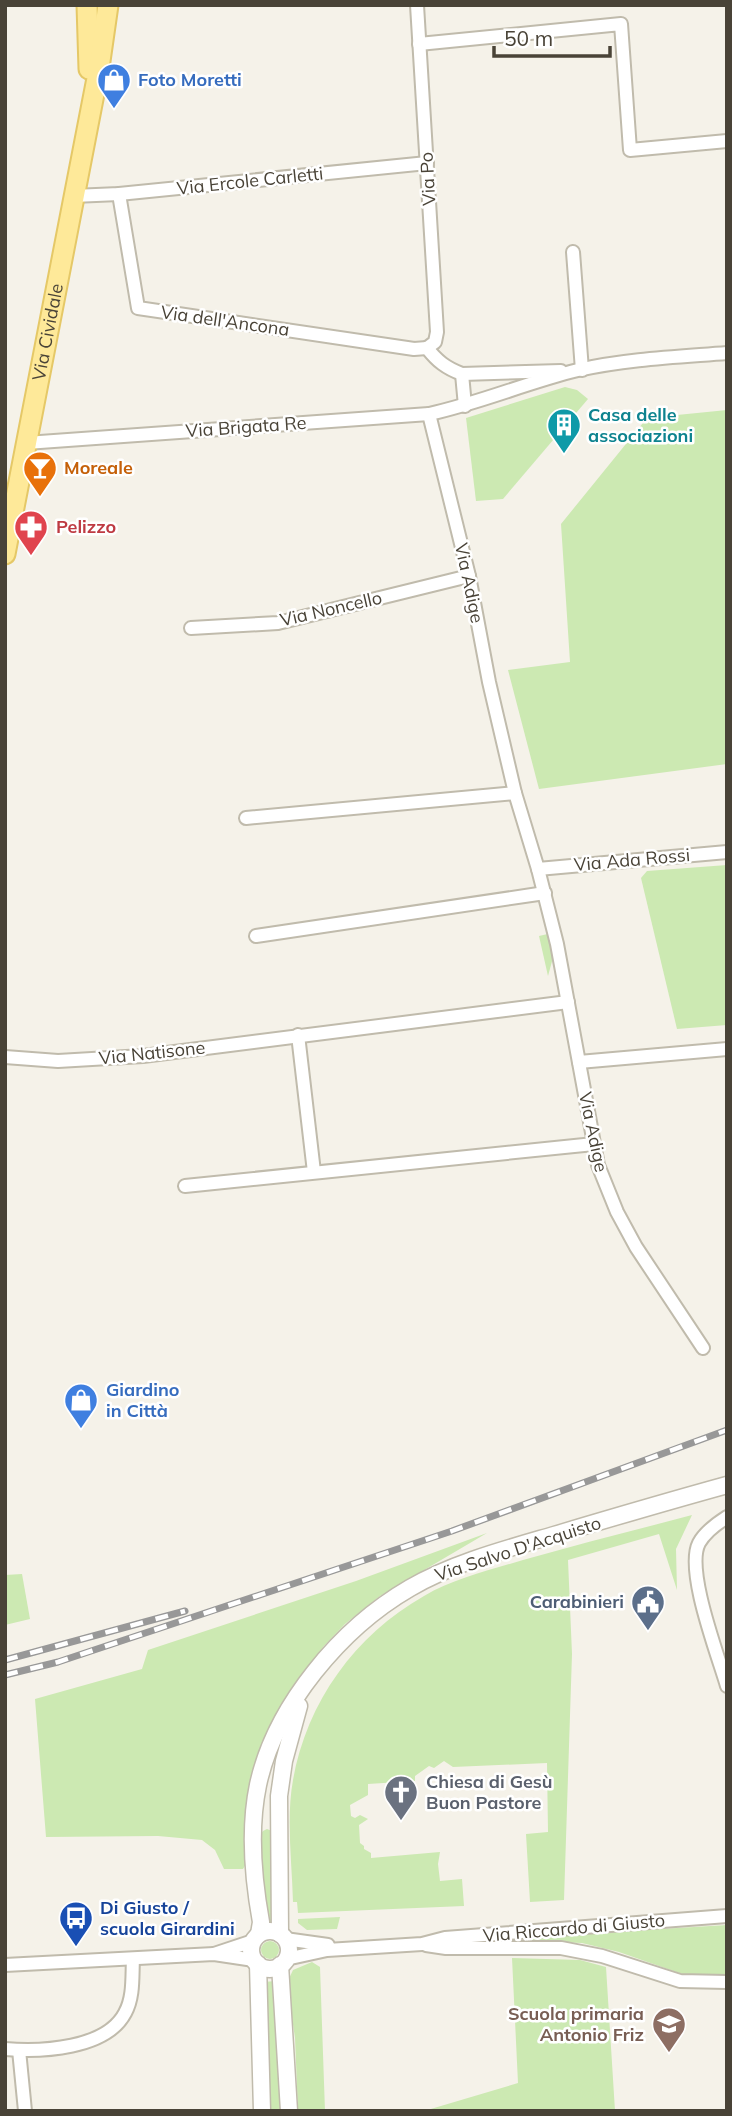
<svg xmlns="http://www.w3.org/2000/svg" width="732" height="2116" font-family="Mulish,sans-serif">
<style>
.green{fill:#cce9b2}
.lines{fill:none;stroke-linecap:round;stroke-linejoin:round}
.minor-casing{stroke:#c0bbac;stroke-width:16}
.tertiary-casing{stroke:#c0bbac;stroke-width:19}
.primary-casing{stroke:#e5c867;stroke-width:23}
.minor{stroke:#fff;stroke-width:12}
.tertiary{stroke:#fff;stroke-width:16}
.primary{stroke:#fee999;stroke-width:19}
.rail-casing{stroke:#989898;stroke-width:7}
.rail{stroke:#fff;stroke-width:4.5;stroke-dasharray:13;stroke-linecap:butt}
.labels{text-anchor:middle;stroke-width:5;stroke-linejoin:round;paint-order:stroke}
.shop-label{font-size:18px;font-weight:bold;fill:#366cbe;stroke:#fff;text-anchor:start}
.street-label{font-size:18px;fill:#494337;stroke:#fff}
.culture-label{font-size:18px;font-weight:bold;fill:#0d838f;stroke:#fff;text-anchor:start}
.food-label{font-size:18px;font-weight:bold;fill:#c56008;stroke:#fff;text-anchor:start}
.health-label{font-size:18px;font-weight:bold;fill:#be3a42;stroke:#fff;text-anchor:start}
.service-label{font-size:18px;font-weight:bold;fill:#4e5e75;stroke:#fff;text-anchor:end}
.worship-label{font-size:18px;font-weight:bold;fill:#5b616d;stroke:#fff;text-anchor:start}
.transit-label{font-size:18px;font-weight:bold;fill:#164399;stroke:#fff;text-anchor:start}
.education-label{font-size:18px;font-weight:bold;fill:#785e54;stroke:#fff;text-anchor:end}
</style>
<rect width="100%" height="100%" fill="#f5f2e9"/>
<!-- green -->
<g class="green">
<path d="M565,387L577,390L588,399L503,499L476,501L466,418Z"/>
<path d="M727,410V764L539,789L508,670L570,662L561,524L647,418Z"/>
<path d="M727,865V1025L677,1029L641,878L647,871Z"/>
<path d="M552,933L554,954L548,976L539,936Z"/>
<path d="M692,1515L676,1549L677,1590L659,1534L568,1560L572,1654L564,1900L530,1902L526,1834L548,1832L547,1763L453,1767L444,1761L434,1768L429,1766L415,1776V1781L368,1784V1795L350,1805L351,1816L355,1818L360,1815L368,1819L359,1825L360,1843L364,1846V1849L371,1853V1858L440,1852L438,1864L440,1881L462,1879L464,1906L298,1913L297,1902H293C292,1862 286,1819 293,1780C307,1702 355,1635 424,1596C453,1579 490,1570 523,1560C579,1544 636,1530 692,1515Z"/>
<path d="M487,1533L380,1596L345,1624L324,1646L300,1677L278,1716L249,1859L243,1869H224L215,1850L202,1840L158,1836L46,1837L35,1699L142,1669L148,1650L356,1581Z"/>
<path d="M22,1574L30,1619L5,1625V1575Z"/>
<path d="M267,1829L272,1831L276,1923L264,1924L258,1838L263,1831Z"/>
<path d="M340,1917L337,1929L307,1930L298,1923V1919Z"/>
<path d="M727,1925V1976L682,1974L619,1952L582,1943L529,1941L528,1937Z"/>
<circle cx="270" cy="1950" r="9"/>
<path d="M512,1958L580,1960L606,1967L615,2111H424L518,2083Z"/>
<path d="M312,1962L320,1967L325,2111H298L295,2038L287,1983L293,1970Z"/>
<path d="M276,1981L281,2111H268L263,1982Z"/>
</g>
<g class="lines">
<!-- minor casing -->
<g class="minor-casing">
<g id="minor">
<path d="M417,5L437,332L435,342L427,348"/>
<path d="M419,44L621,24L630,150L727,141"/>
<path d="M119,194L138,308L414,349L427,348"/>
<path d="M73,196L119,194L427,163"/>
<path d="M573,252L582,370"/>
<path d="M427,348C437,361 446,368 462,374L561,371"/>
<path d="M462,374L465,406"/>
<path d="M429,414L469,576L489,682L515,793L538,869L557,944L598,1165L617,1212L636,1247L703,1348"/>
<path d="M26,443L429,414C480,403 528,382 578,370C627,359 677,357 727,353"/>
<path d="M191,628L278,623L469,576"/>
<path d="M246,818L515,793"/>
<path d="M538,869L727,852"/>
<path d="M256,936L545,893"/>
<path d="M298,1035L314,1172"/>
<path d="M5,1057L58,1061L143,1056L568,1002"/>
<path d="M579,1062L727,1049"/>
<path d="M185,1186L594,1144"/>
<path d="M727,1517C716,1524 705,1532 699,1543C685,1570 718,1655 727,1686"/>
<path d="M285,1939L328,1945"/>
<path d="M426,1945L446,1948H561L602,1956L680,1981L727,1982"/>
<path d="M214,1954L253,1941"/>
<path d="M286,1959L327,1950L422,1944L445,1938L727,1916"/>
<path d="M5,1965L214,1954L254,1960"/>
<path d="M5,2049C42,2052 106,2049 125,2013C134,1997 132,1976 133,1959"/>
<path d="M19,2050L25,2111"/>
</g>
</g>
<!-- tertiary casing -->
<g class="tertiary-casing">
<g id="tertiary">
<circle cx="270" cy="1950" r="19"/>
<path d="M259,1934L261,1922C253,1878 249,1828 258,1785C275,1706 341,1628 410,1588C453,1563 506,1549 554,1535C611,1518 669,1501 727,1485"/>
<path d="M280,1934L279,1796L284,1761L299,1706"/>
<path d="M258,1964L262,2111"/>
<path d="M280,1965L289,2111"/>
</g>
</g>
<!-- primary casing -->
<g class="primary-casing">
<g id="primary">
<path d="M87,5L89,69"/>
<path id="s1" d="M5,554L99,68L108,5"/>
</g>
</g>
<!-- minor -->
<use href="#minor" class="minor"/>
<!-- tertiary -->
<use href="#tertiary" class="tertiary"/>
<!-- primary -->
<use href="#primary" class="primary"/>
<!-- rail casing -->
<g class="rail-casing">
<g id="rail">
<path d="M5,1660L185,1611"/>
<path d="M5,1675L58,1662L452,1531L727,1430"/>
</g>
</g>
<!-- rail -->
<use href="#rail" class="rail"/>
</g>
<!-- icons -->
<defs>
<g id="shop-pin" transform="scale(1.75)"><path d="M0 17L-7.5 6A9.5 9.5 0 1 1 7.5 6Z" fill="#3f7fe0" stroke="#fff"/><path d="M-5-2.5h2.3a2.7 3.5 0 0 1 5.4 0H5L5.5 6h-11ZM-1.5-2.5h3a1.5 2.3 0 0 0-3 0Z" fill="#fff"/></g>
<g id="building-pin" transform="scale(1.75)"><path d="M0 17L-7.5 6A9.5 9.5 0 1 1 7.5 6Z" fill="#0f9aa8" stroke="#fff"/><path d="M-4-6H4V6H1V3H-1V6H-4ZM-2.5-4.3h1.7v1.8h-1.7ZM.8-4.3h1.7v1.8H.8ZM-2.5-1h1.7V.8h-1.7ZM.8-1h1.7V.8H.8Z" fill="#fff"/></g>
<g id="bar-pin" transform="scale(1.75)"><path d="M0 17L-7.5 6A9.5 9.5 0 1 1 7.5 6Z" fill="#e8710a" stroke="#fff"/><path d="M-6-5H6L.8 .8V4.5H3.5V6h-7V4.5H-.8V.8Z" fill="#fff"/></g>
<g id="pharmacy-pin" transform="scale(1.75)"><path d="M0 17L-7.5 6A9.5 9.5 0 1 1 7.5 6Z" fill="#e0444e" stroke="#fff"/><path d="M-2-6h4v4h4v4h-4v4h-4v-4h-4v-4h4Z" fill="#fff"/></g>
<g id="civic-pin" transform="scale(1.75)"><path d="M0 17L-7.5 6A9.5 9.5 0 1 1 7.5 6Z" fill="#5c6f8a" stroke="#fff"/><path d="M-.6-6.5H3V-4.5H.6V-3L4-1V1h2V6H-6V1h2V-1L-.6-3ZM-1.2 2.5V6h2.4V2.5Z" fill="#fff"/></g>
<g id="church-pin" transform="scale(1.75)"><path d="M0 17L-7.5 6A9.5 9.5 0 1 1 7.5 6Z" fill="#6b7280" stroke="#fff"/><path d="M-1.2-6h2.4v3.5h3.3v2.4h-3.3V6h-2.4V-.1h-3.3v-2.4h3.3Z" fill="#fff"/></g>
<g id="bus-pin" transform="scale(1.75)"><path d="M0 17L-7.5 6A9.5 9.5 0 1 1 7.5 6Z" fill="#1a4fb4" stroke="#fff"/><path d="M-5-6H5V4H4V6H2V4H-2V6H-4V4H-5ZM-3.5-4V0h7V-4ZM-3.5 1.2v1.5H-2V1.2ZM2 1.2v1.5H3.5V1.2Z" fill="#fff"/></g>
<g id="school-pin" transform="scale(1.75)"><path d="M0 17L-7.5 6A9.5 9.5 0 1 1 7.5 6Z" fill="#8d6e63" stroke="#fff"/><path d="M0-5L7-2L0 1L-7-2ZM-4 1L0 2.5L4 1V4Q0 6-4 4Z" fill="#fff"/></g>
</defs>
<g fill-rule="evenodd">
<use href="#shop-pin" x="114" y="80"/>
<use href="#building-pin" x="564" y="425"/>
<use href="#bar-pin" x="40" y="468"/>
<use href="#pharmacy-pin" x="31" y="527"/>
<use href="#shop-pin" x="81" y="1400"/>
<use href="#civic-pin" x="648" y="1602"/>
<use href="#church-pin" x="401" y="1792"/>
<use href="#bus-pin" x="76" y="1918"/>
<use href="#school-pin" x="669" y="2024"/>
</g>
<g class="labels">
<!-- shop labels -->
<g class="shop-label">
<text x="138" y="86">Foto Moretti</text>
<text x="106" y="1396">Giardino<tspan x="106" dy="21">in Città</tspan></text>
</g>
<!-- street labels -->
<g class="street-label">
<text transform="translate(428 179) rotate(-93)" y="6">Via Po</text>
<text transform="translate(250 181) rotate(-6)" y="6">Via Ercole Carletti</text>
<text transform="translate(225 321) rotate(8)" y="6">Via dell'Ancona</text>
<text dy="6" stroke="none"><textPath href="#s1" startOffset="226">Via Cividale</textPath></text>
<text transform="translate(246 427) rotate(-4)" y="6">Via Brigata Re</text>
<text transform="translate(469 583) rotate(78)" y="6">Via Adige</text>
<text transform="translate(331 609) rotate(-13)" y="6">Via Noncello</text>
<text transform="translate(632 860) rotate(-5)" y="6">Via Ada Rossi</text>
<text transform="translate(152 1053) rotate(-6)" y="6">Via Natisone</text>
<text transform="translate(593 1132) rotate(78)" y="6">Via Adige</text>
<text transform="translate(518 1549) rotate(-18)" y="6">Via Salvo D'Acquisto</text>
<text transform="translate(574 1928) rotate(-5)" y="6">Via Riccardo di Giusto</text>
</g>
<!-- culture labels -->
<g class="culture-label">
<text x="588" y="421">Casa delle<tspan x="588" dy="21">associazioni</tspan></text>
</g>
<!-- food labels -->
<g class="food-label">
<text x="64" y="474">Moreale</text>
</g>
<!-- health labels -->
<g class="health-label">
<text x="56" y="533">Pelizzo</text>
</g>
<!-- service labels -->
<g class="service-label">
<text x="624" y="1608">Carabinieri</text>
</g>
<!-- worship labels -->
<g class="worship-label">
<text x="426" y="1788">Chiesa di Gesù<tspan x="426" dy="21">Buon Pastore</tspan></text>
</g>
<!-- transit labels -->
<g class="transit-label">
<text x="100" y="1914">Di Giusto /<tspan x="100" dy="21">scuola Girardini</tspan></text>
</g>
<!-- education labels -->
<g class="education-label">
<text x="644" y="2020">Scuola primaria<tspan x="644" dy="21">Antonio Friz</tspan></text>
</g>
</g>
<!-- border -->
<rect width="732" height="2116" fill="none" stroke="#494337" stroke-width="14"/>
<!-- scale -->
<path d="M494 46v10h116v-10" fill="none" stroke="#494337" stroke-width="3.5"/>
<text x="504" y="46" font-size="21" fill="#494337" stroke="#ffffff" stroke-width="5" paint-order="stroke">50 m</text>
</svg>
